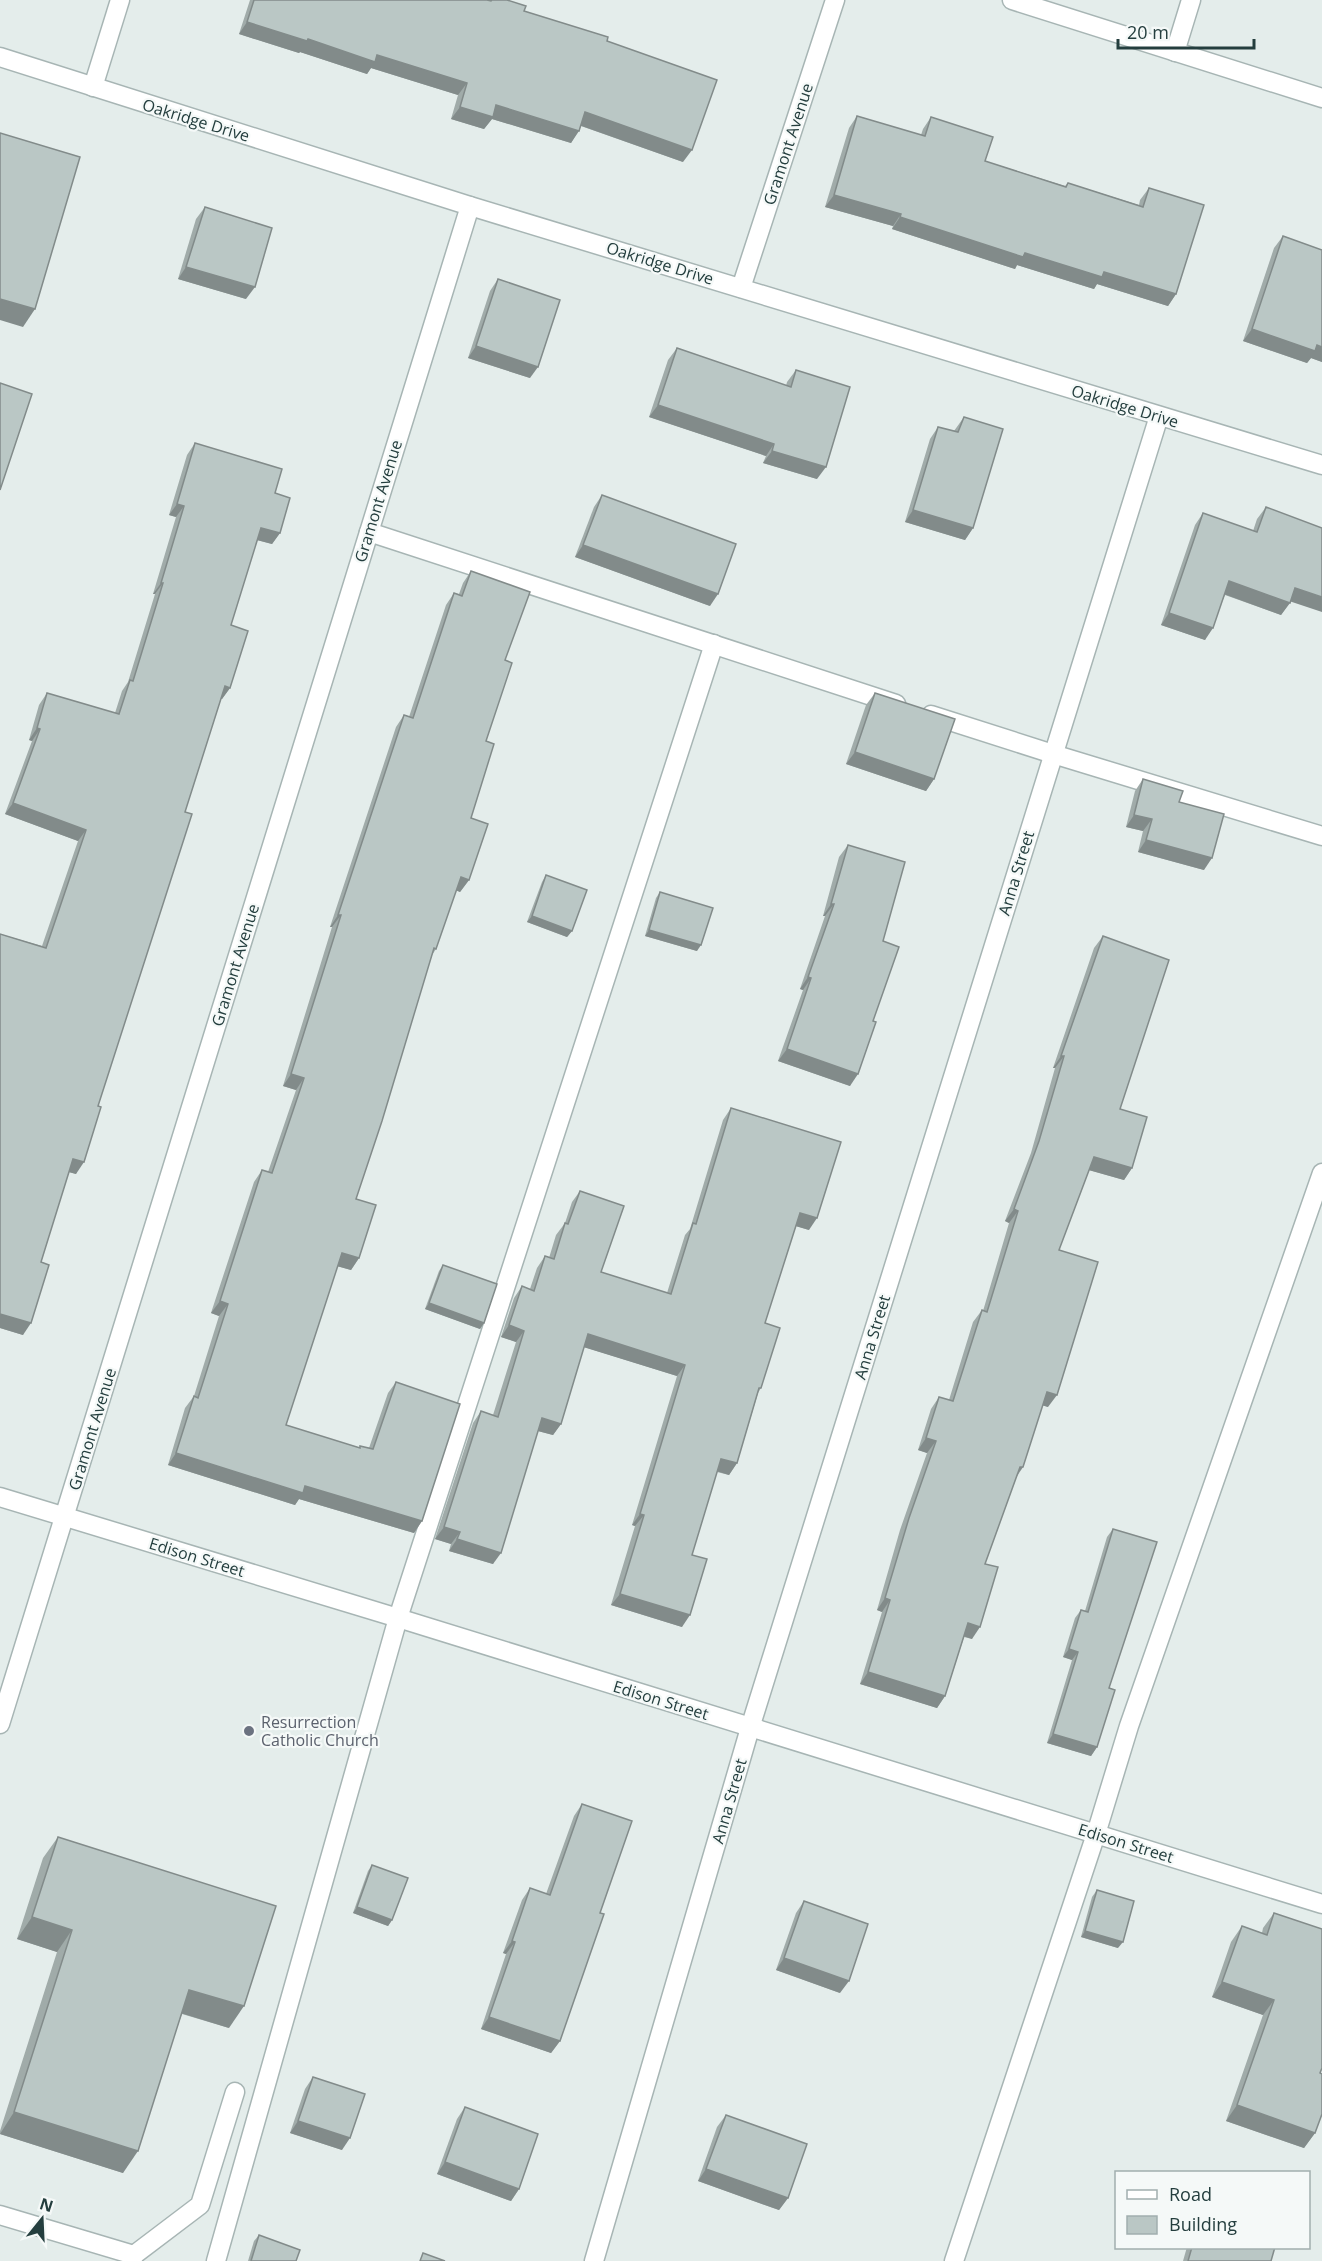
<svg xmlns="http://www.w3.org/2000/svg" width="1322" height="2261" font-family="'Open Sans',sans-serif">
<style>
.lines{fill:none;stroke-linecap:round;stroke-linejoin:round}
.lane-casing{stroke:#a7b5b4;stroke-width:21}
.street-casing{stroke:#a7b5b4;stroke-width:21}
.lane{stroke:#fff;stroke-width:18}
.street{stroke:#fff;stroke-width:18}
.wall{fill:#a0aba9}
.shaded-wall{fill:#828b8a}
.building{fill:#bac7c5;stroke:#828b8a;stroke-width:1.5}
.worship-dot{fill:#6b7280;stroke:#f5f9f8;stroke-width:2}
.labels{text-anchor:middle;stroke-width:4.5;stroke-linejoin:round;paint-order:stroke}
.street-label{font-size:16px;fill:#243e3e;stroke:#f5f9f8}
.worship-label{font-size:16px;fill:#5b616d;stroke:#f5f9f8;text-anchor:start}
</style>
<rect width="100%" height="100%" fill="#e4edeb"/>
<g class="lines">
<!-- lane casing -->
<g class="lane-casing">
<g id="lane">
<path d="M1012,0L1322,98"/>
<path d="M1175,52L1191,0"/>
<path d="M369,532L896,704"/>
<path d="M931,715L1053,754L1322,836"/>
<path d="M0,2215L134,2255L132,2261"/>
<path d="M134,2255L200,2205L235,2092"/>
<path d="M216,2261L398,1618L714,644"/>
<path d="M954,2261L1096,1834L1129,1726L1322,1173"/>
</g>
</g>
<!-- street casing -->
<g class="street-casing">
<g id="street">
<path d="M0,57L470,206L1322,465"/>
<path d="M93,87L120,0"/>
<path d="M741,288L835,0"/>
<path d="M0,1497L398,1618L1322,1904"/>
<path d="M0,1724L470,206"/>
<path d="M594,2261L750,1728L1159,416"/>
</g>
</g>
<!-- lane -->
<use href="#lane" class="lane"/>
<!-- street -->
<use href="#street" class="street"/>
</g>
<!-- wall -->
<g class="wall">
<path d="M250,0H507L524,11L607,41L683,162L581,126L571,143L492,119L484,129L451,119L458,95L371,68L367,74L300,52L299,53L239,34Z"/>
<path d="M857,116L921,135L923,129L931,117L985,161L1065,186L1068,183L1139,205L1140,200L1149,188L1176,294L1168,306L1097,284L1094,289L1017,265L1015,269L892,229L893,226L825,207L849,128Z"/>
<path d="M205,207L246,299L178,279L196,219Z"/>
<path d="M1283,236L1322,250V362L1311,358L1307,363L1243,341L1274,248Z"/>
<path d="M498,279L530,378L468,358L490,291Z"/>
<path d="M677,348L786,386L787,382L796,370L817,479L763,463L766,456L649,417L668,360Z"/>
<path d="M964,417L973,528L965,540L905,522L930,439L938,427L954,431Z"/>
<path d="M195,443L275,493L280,533L272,544L257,540L231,625L230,688L222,699H221L185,812L76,1174L69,1172L41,1262L23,1335L0,1328V934L42,946L78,841L5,814L32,741L29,740L39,705L47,693L115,713L122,691L128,682L155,594H153L176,517L169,515L187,455Z"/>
<path d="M602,495L710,606L575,557L594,507Z"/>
<path d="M1266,507L1290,602L1281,615L1225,595L1205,640L1161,625L1195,525L1203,513L1253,531L1257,519Z"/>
<path d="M471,571L505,660L486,741L471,818L469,880L460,892L456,890L436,949L432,955L356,1199L359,1258L351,1270L337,1266L286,1425L359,1448L360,1446L369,1448L388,1393L396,1382L422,1521L414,1533L299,1499L295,1505L168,1465L185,1408L194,1396L219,1316L211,1313L254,1182L262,1170L268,1172L296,1090L283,1086L332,927H330L396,727L404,715L409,717L446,605L454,593L459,594L463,583Z"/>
<path d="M875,693L934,779L926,791L846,764L866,705Z"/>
<path d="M1143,779L1179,802L1204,870L1138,852L1143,831L1126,827L1135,791Z"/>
<path d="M848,845L883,941L850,1086L778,1061L803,990L800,989L825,916H823L839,857Z"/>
<path d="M546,875L572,931L567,937L527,922L542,882Z"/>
<path d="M660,892L697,951L645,936L656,898Z"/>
<path d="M1103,936L1120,1109L1132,1168L1124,1180L1089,1170L1059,1250L1048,1407L1042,1405L1023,1467L1016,1478L985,1564L972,1639L964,1637L945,1696L937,1708L860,1684L882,1612L877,1610L900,1530L927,1453L918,1450L931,1409L939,1397L949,1400L973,1322L982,1310L983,1311L1009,1223L1005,1221L1031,1153L1055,1068H1053L1094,948Z"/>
<path d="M731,1108L809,1230L796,1226L765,1323L761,1388L758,1393L737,1463L729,1475L717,1472L692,1555L682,1627L611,1605L635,1526L632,1525L677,1376L584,1347L561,1424L553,1435L538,1431L493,1564L449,1551L451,1544L435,1539L473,1423L481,1411L493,1415L516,1342L501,1337L514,1298L522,1286L530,1289L537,1268L545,1256L549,1258L556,1235L565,1223L572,1202L580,1191L601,1272L667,1293L685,1235L690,1229L723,1120Z"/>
<path d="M443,1265L484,1323L480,1329L425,1309L439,1271Z"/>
<path d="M1113,1529L1109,1688L1097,1747L1091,1756L1047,1743L1072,1660L1063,1657L1075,1618L1081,1610L1085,1611L1107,1537Z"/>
<path d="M582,1804L600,1913L560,2041L551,2053L481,2029L506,1954L503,1953L522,1900L530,1888L546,1894L574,1816Z"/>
<path d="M58,1837L229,2028L182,2014L123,2173L0,2134V2131L57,1952L17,1939L43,1858Z"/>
<path d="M372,1865L392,1920L388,1926L353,1913L368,1871Z"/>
<path d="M1097,1890L1118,1948L1081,1937L1092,1897Z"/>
<path d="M804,1901L840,1993L776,1970L796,1913Z"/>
<path d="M1274,1913L1320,2073L1315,2133L1304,2148L1226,2121L1263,2015L1212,1997L1231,1942L1242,1926L1262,1933L1263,1928Z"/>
<path d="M313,2077L342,2150L290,2133L305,2089Z"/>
<path d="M465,2107L519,2189L511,2201L437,2174L457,2119Z"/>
<path d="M726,2115L788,2198L779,2210L698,2181L717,2127Z"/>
<path d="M259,2235L296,2261H248L254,2241Z"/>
<path d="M1187,2247H1275L1271,2261H1183Z"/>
</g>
<!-- shaded-wall -->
<g class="shaded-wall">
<path d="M247,22L308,39L377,55L467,83L458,95L371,68L367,74L300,52L299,53L239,34Z"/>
<path d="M496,105L579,131L571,143L492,119L484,129L451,119L460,107Z"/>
<path d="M585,112L692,150L683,162L576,124Z"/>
<path d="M834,195L901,214L893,226L825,207Z"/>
<path d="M900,217L1025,253L1104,272L1176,294L1168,306L1097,284L1094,289L1017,265L1015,269L892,229Z"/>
<path d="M186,267L255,287L246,299L178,279Z"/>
<path d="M0,299L35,309L23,327L0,320Z"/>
<path d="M1252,329L1322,347V362L1311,358L1307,363L1243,341Z"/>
<path d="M476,346L538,367L530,378L468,358Z"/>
<path d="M658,405L774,444L766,456L649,417Z"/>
<path d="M772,451L826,467L817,479L763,463Z"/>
<path d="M177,504L184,506L176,517L169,515Z"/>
<path d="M913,510L973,528L965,540L905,522Z"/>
<path d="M261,528L280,533L272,544L253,539Z"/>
<path d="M583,545L718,594L710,606L575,557Z"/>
<path d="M1229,581L1290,603L1281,615L1221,593Z"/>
<path d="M161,583H163L155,594H153Z"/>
<path d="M1295,588L1322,597V612L1286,600Z"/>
<path d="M1169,613L1213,628L1205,640L1161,625Z"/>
<path d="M225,686L230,688L222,699L217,698Z"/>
<path d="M37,728L40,729L32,741L29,740Z"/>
<path d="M855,752L934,779L926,791L846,764Z"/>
<path d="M13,803L86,830L78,841L5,814Z"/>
<path d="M1134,815L1152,819L1143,831L1126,827Z"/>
<path d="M1146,840L1212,858L1204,870L1138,852Z"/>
<path d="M461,877L469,880L460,892L453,889Z"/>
<path d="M831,904H834L825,916H823Z"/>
<path d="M338,915H341L332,927H330Z"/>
<path d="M532,916L572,931L567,937L527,922Z"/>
<path d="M649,930L701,945L697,951L645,936Z"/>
<path d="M808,977L811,978L803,990L800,989Z"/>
<path d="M787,1049L858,1074L850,1086L778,1061Z"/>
<path d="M1061,1056H1064L1055,1068H1053Z"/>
<path d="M291,1074L304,1078L296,1090L283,1086Z"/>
<path d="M1094,1157L1132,1168L1124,1180L1085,1169Z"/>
<path d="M73,1159L84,1162L76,1174L65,1171Z"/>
<path d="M1014,1209L1018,1211L1009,1223L1005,1221Z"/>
<path d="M800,1213L817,1218L809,1230L792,1225Z"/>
<path d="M342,1253L359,1258L351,1270L333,1265Z"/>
<path d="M220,1301L228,1304L219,1316L211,1313Z"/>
<path d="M429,1303L484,1323L480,1329L425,1309Z"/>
<path d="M0,1314L31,1323L23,1335L0,1328Z"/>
<path d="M509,1325L524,1331L516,1342L501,1337Z"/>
<path d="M588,1334L685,1365L677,1376L580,1346Z"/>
<path d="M1047,1392L1057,1395L1048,1407L1038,1404Z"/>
<path d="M542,1418L561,1424L553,1435L534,1430Z"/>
<path d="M926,1438L936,1441L927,1453L918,1450Z"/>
<path d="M176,1453L305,1486L422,1521L414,1533L299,1499L295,1505L168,1465Z"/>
<path d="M721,1459L737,1463L729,1475L713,1470Z"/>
<path d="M1020,1467H1023L1014,1479Z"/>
<path d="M640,1514L644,1515L635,1526L632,1525Z"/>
<path d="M444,1527L460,1532L451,1544L435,1539Z"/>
<path d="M457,1539L501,1553L493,1564L449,1551Z"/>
<path d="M620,1594L690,1615L682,1627L611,1605Z"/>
<path d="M885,1598L890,1600L882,1612L877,1610Z"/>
<path d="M968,1623L980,1627L972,1639L960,1635Z"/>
<path d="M1069,1649L1078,1652L1072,1660L1063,1657Z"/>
<path d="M868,1672L945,1696L937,1708L860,1684Z"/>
<path d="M1053,1734L1097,1747L1091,1756L1047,1743Z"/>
<path d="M357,1907L392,1920L388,1926L353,1913Z"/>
<path d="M32,1917L72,1930L57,1952L17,1939Z"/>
<path d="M1085,1931L1123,1942L1118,1948L1081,1937Z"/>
<path d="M512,1941L515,1942L506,1954L503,1953Z"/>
<path d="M784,1958L849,1981L840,1993L776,1970Z"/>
<path d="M1222,1982L1274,2000L1263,2015L1212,1997Z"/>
<path d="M189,1990L244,2006L229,2028L174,2011Z"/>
<path d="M489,2017L560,2041L551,2053L481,2029Z"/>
<path d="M1237,2105L1315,2133L1304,2148L1226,2121Z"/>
<path d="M14,2112L138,2151L123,2173L0,2134Z"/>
<path d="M298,2121L350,2138L342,2150L290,2133Z"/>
<path d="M445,2162L519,2189L511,2201L437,2174Z"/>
<path d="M706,2169L788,2198L779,2210L698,2181Z"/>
</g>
<!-- building -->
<g class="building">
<path d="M254,0H487L491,1L492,0H507L526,6L524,11L608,37L607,41L717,80L692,150L585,112L579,131L496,105L493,117L460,107L467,83L377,55L375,62L308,39L307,41L247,22Z"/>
<path d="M857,116L925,136L931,117L993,137L985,161L1066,187L1068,183L1143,207L1149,188L1204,205L1176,294L1104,272L1102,277L1025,253L1023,257L900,217L901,214L834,195Z"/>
<path d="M0,133L80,157L35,309L0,299Z"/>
<path d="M205,207L272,228L255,287L186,267Z"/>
<path d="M1283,236L1322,250V347L1317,345L1315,351L1252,329Z"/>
<path d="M498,279L560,300L538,367L476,346Z"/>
<path d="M677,348L791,387L796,370L850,387L826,467L772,451L774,444L658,405Z"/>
<path d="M0,383L32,394L0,490Z"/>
<path d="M964,417L1003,429L973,528L913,510L938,427L958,432Z"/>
<path d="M195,443L282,469L275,493L290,498L280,533L261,528L231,625L248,631L230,688L225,686L185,812L192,814L98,1106L101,1107L84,1162L73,1159L41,1262L49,1265L31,1323L0,1314V934L46,948L86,830L13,803L40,729L37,728L47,693L119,714L130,680L133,681L163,583H161L184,506L177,504Z"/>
<path d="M602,495L736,544L718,594L583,545Z"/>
<path d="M1266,507L1322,528V597L1295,588L1290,603L1229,581L1213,628L1169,613L1203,513L1257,532Z"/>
<path d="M471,571L530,592L505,660L512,663L486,741L494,744L471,818L488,824L469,880L461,877L436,949L434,948L382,1121L356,1199L376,1205L359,1258L342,1253L286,1425L360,1448V1446L373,1449L396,1382L460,1404L422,1521L305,1486L303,1493L176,1453L194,1396L198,1398L228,1304L220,1301L262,1170L272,1173L304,1078L291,1074L341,915H338L404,715L413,718L454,593L462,596Z"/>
<path d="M875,693L955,719L934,779L855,752Z"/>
<path d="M1143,779L1183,791L1179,802L1224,814L1212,858L1146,840L1152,819L1134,815Z"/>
<path d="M848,845L905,862L883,941L899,947L873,1021L876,1022L858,1074L787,1049L811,978L808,977L834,904H831Z"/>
<path d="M546,875L587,890L572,931L532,916Z"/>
<path d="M660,892L713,908L701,945L649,930Z"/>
<path d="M1103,936L1169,960L1120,1109L1147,1117L1132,1168L1094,1157L1059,1250L1098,1262L1057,1395L1047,1392L1023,1467H1020L985,1564L998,1567L980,1627L968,1623L945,1696L868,1672L890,1600L885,1598L909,1518L936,1441L926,1438L939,1397L953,1401L982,1310L987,1312L1018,1211L1014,1209L1039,1141L1064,1056H1061Z"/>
<path d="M731,1108L841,1142L817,1218L800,1213L765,1323L780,1328L761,1388H759L737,1463L721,1459L692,1555L707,1559L690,1615L620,1594L644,1515L640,1514L685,1365L588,1334L561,1424L542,1418L501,1553L457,1539L460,1532L444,1527L481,1411L498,1417L524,1331L509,1325L522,1286L534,1291L545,1256L554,1259L565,1223L568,1224L580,1191L624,1206L601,1272L671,1294L693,1223L696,1224Z"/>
<path d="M443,1265L497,1284L484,1323L429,1303Z"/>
<path d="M1113,1529L1157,1542L1109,1688L1115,1690L1097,1747L1053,1734L1078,1652L1069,1649L1081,1610L1088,1612Z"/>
<path d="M582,1804L632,1821L600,1913L604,1914L560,2041L489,2017L515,1942L512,1941L530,1888L550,1895Z"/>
<path d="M58,1837L276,1906L244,2006L189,1990L138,2151L14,2112L72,1930L32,1917Z"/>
<path d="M372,1865L408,1878L392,1920L357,1907Z"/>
<path d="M1097,1890L1134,1901L1123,1942L1085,1931Z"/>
<path d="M804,1901L868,1924L849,1981L784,1958Z"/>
<path d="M1274,1913L1322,1929V2068L1320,2073L1322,2074V2114L1315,2133L1237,2105L1274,2000L1222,1982L1242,1926L1267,1935Z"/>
<path d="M313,2077L365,2094L350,2138L298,2121Z"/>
<path d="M465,2107L538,2134L519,2189L445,2162Z"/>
<path d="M726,2115L807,2144L788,2198L706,2169Z"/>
<path d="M259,2235L300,2250L296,2261H251Z"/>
<path d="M1192,2247H1275L1271,2261H1188Z"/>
<path d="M423,2253L445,2261H420Z"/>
</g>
<!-- markers -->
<circle class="worship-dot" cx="249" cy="1731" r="6"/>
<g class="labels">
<!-- street labels -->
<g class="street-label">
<text transform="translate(196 120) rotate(17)" y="6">Oakridge Drive</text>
<text transform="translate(788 144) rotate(-72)" y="6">Gramont Avenue</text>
<text transform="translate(660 263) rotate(17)" y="6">Oakridge Drive</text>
<text transform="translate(1125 406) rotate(17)" y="6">Oakridge Drive</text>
<text transform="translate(378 501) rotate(-73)" y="6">Gramont Avenue</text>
<text transform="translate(1016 873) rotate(-73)" y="6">Anna Street</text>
<text transform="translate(235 965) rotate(-73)" y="6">Gramont Avenue</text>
<text transform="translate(872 1337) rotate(-73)" y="6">Anna Street</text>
<text transform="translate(92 1429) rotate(-73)" y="6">Gramont Avenue</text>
<text transform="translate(197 1557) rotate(17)" y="6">Edison Street</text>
<text transform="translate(661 1700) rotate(17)" y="6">Edison Street</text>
<text transform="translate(729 1801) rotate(-74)" y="6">Anna Street</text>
<text transform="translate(1126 1843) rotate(17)" y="6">Edison Street</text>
</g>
<!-- worship labels -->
<g class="worship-label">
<text x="261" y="1728">Resurrection<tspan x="261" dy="18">Catholic Church</tspan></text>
</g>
</g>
<!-- legend -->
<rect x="1115" y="2171" width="195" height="78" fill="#f5f9f8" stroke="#a1aeae" stroke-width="1.5"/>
<rect x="1127" y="2190" width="30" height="9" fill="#ffffff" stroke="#a1aeae" stroke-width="1.5"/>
<text x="1169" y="2201" font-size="18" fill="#243e3e">Road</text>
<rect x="1127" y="2216" width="30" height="18" fill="#bac7c5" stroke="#a1aeae" stroke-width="1.5"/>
<text x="1169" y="2231" font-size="18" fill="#243e3e">Building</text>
<!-- north arrow -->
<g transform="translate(42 2219) rotate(18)" stroke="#f5f9f8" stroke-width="4.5" paint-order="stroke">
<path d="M0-4.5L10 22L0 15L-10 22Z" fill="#243e3e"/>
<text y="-9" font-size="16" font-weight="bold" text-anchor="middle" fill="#243e3e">N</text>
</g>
<!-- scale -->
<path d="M1118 39v9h136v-9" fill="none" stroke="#243e3e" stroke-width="3"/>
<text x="1127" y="39" font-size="18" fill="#243e3e" stroke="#f5f9f8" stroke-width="4.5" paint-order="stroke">20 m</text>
</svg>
